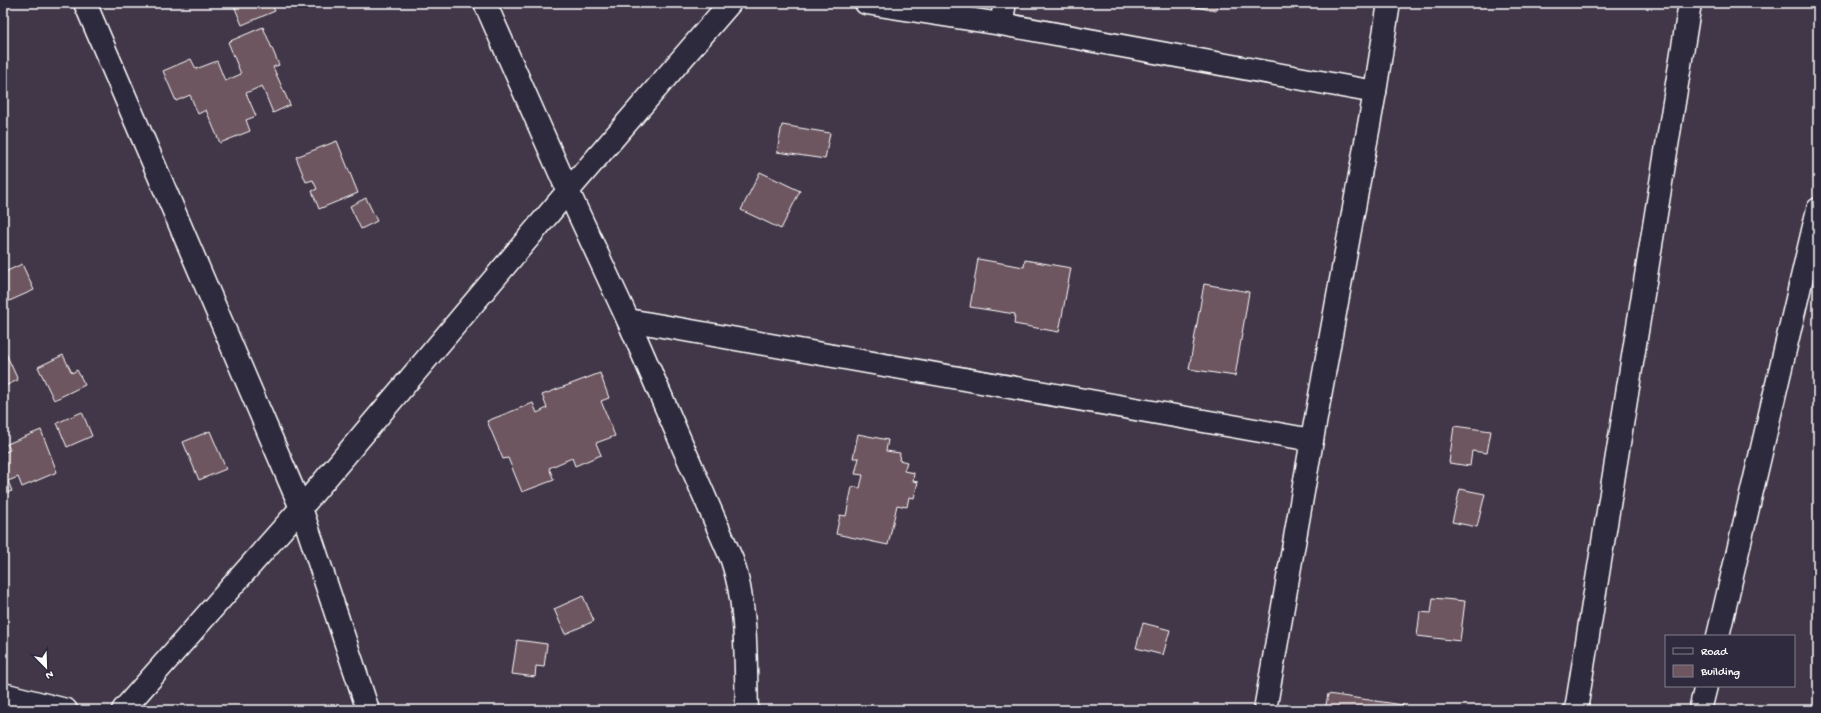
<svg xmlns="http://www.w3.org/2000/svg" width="1821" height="713" font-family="'Gochi Hand',sans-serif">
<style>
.building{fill:#6e5661;stroke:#fff}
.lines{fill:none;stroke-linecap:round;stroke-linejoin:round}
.minor-casing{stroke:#fff;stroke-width:25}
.minor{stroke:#2f2a3d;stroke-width:22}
</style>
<rect width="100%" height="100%" fill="#423748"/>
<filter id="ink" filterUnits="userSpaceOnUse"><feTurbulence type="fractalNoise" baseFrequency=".025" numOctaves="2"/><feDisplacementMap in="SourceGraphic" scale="8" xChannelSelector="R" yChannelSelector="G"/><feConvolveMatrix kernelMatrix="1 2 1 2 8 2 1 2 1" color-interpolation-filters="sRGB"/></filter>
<g filter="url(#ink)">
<!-- building -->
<g class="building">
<path d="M233,3H271L275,11L242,25Z"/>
<path d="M1197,3H1218L1216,11L1196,7Z"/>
<path d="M263,27L279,65L273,67L290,105L273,113L262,86L246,93L256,116L246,120L250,131L220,143L206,110L198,114L190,95L176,101L163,71L191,59L196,69L217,61L225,81L241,74L228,42Z"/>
<path d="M782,125L830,133L825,159L777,152Z"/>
<path d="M337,141L358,193L319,209L312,191L317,189L313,180L306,182L296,157Z"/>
<path d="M760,172L800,191L781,229L741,210Z"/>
<path d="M366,198L377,221L361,229L350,206Z"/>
<path d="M978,259L1024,267L1025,260L1071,268L1059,332L1014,324L1015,314L970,307Z"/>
<path d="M22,264L34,290L7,302L3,294V273Z"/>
<path d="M1204,284L1249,292L1235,376L1189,369Z"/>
<path d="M3,347L18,380L3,387Z"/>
<path d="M63,355L72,373L77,370L85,385L54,400L38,367Z"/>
<path d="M600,373L609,398L601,401L615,436L596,443L601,455L575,466L572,458L549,468L554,480L522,492L508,458L503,459L487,421L533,403L537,413L547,408L542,395Z"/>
<path d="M82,412L92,436L67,447L57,423Z"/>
<path d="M1454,426L1491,431L1487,453L1472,451L1470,466L1449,463Z"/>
<path d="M41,430L57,472L22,487L18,477L8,481L12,491L3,494V453L10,450L7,444Z"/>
<path d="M210,431L226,469L199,480L183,442Z"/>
<path d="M858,434L888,440L886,451L900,453L899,460L907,462L904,471L914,473L913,481L918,482L914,498L909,497L907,507L897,505L888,545L836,534L840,515L846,516L852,487L860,488L863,475L855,474L859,458H853Z"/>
<path d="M1460,489L1485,494L1477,527L1452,522Z"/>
<path d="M583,596L594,621L565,634L554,609Z"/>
<path d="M1433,598L1465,601L1460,641L1417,636L1420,612L1431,613Z"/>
<path d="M1143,623L1170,630L1163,655L1136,648Z"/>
<path d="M517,640L547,644L544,667L536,666L535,677L512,674Z"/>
<path d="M1328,694L1403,705L1402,710H1325Z"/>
</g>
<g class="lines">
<!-- minor casing -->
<g class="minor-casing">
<g id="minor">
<path d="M85,3L301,508L368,710"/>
<path d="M485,3L568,191L628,320L732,560C748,608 745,660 747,710"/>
<path d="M866,3L1001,24L1375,92"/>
<path d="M1001,24L1005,3"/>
<path d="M628,320L1312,440"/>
<path d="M1718,636L1818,209"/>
<path d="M3,694L66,710"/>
<path d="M123,710L301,508L568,191L730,3"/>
<path d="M1265,710L1312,440L1375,92L1389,3"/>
<path d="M1576,710L1690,3"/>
<path d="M1700,710L1706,686"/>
</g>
</g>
<!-- minor -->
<use href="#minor" class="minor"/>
</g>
</g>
<!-- margin -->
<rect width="1821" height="713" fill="none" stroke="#2f2a3d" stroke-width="16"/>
<rect x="8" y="8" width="1805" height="697" fill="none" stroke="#fff" stroke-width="1.5" filter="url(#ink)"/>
<!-- legend -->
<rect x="1665" y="635" width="130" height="52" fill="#2f2a3d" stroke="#827f8b"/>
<rect x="1673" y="648" width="20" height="6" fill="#2f2a3d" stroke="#827f8b"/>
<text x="1701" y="655" font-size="12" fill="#ffffff">Road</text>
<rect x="1673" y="665" width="20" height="12" fill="#6e5661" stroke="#827f8b"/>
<text x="1701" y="675" font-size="12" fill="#ffffff">Building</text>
<!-- north arrow -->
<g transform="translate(46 667) rotate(157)" stroke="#2f2a3d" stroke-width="3" paint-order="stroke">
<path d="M0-3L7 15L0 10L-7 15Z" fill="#ffffff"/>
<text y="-6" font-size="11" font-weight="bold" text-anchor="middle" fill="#ffffff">N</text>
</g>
</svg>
